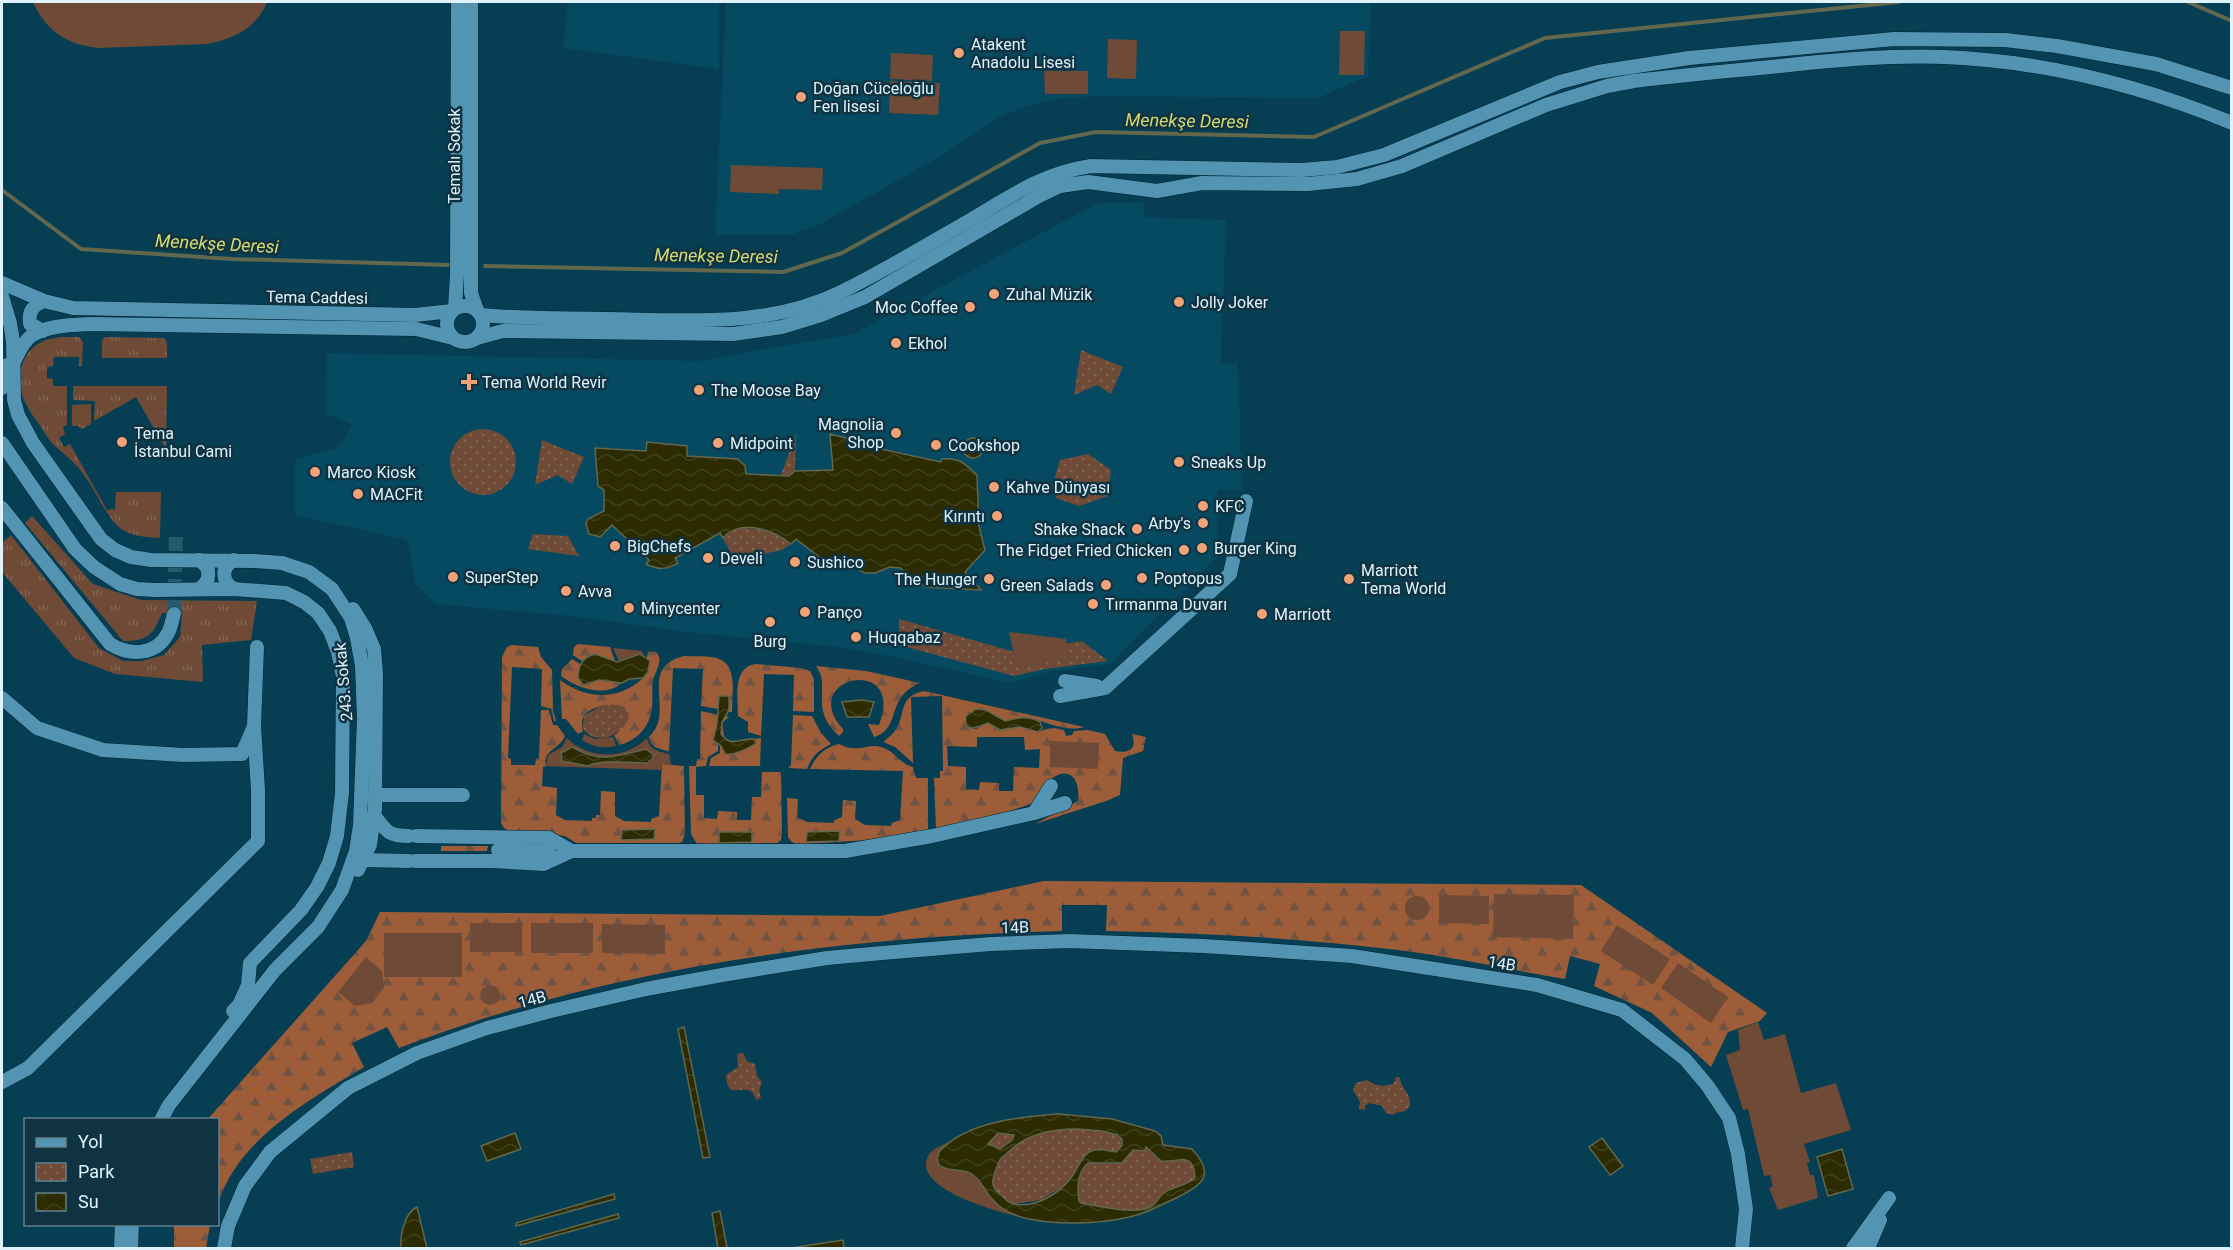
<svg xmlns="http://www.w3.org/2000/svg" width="2233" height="1250" font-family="Roboto,sans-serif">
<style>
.built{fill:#064a61}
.grass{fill:url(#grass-tufts)}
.forest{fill:url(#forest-firs);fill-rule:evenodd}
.park{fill:url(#park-dots)}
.garden{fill:#6f4a36}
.water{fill:url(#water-waves);stroke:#62674d;stroke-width:1.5;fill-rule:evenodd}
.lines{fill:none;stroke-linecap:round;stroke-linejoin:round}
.stream{stroke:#62674d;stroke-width:4}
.minor-tunnel{stroke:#275a6c;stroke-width:14;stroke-dasharray:14 7;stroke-linecap:butt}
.minor-casing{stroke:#002432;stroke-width:15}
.minor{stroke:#5294b1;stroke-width:14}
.poi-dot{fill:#f0a279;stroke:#103342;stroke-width:2}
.labels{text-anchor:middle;stroke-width:5;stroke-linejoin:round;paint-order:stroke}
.poi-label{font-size:16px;fill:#e0f3fd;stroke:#103342;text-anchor:start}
.street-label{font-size:16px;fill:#e0f3fd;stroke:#103342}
.water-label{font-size:18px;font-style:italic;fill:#d8d96f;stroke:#103342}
</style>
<defs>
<pattern id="grass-tufts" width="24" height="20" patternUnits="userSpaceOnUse" patternTransform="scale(1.5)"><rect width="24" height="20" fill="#6f4a36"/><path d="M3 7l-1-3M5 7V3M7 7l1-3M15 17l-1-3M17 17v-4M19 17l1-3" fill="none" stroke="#836554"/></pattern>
<pattern id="forest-firs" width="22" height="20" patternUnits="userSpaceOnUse" patternTransform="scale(1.5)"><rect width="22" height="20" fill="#9e5d39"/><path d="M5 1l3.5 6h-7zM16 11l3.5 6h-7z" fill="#705342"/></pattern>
<pattern id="park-dots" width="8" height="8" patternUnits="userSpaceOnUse" patternTransform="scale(1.5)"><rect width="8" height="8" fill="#6f4a36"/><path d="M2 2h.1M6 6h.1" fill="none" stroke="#836554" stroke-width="1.8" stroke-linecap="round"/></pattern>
<pattern id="water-waves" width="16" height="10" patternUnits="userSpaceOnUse" patternTransform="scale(1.5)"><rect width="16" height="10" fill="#2c2b02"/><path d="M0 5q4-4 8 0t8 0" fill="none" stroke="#40401b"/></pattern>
</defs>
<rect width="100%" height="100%" fill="#063f53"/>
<!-- built -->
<g class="built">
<path d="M568,2H719V69L563,48Z"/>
<path d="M726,2H1371L1368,76L1318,98L1094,96L1057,99L1034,104L1001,116L944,154L819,225L791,235H715Z"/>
<path d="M1144,202L1145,217L1226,220L1221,363L1238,364L1242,489L1217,491V557L1111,664L1050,671L1010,683L899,658L839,647L695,633L571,616L436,604L416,584L407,540L295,515V460L312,454L335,449L344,439L352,424L326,414L327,353L698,361L853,334L1098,203Z"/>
</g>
<!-- grass -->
<g class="grass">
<path d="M61,337H79L83,342L82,366H79V357H54L53,366L47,367V378L53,379V386H67V426H63L65,434L59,438L64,447L70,444L107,510L115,509L116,492H161L160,538C147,537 132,537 120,528C107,518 95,489 84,475C76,463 65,455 55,446C49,441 45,433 41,427C26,406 12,387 24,360C32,344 44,339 61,337Z"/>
<path d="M104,337L164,338L167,343V358H102V341Z"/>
<path d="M73,386H167L166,446H164L136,397L94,421L95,401L73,400Z"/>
<path d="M91,404V424L82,429L78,426H72V405Z"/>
<path d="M32,516L93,584L141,600L257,601L251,640L202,645L203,682L115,674L74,658L2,572V543L11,535L99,648L123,661H142L164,655L180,637L182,614L162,613C153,635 148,641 123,641L25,523Z"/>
</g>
<!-- forest -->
<g class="forest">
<path d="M578,644L610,647L615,661L595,654L582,661L573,655L574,647Z"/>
<path d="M512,645L538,647L541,657L552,670L553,709L556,721H554L551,709L541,706L542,669L512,667L508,758L511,759V765H535L536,759L539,758L541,710H549L553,725H557L565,736C559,750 542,750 546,766L543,767L542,786L557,788L556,815L565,820L592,821V818H596V815H600L601,791L615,792V816L624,821L651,822V819L659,816L662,764L684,766L685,834L682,842L679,843H576L565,836L535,832H510L504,828L501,823L502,657L507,647Z"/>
<path d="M648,652C653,651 657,651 659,657C661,663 655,673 653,680C651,691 654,703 651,713C648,729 634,742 619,745L614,735L618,733L622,706C604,703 576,708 583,731L578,734L566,719H562L560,680C586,699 616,701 641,680Z"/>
<path d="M684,656C695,657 709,655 719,659C738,665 732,697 732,712H728L729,696H719L718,709L701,706L703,669L673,668L669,751C660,749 650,748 649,737C677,712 636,668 684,656Z"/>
<path d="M572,659L580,664L578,672L586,685L599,680L622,683C605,698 577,688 561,676L562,669Z"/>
<path d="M756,664L801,668L810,671L814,679V712L793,711L794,675L764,674L761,736L748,732V722L738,716C738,698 732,667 756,664Z"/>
<path d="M816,666L866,671L920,683C885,697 902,729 874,737L868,724L879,725C907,654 796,676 843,729V732L839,736C808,708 832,687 816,666Z"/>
<path d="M924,691L1084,727C1066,732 1050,723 1033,719C1019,715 1016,721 1005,721C994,722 979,714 969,712L965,720L972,729H976L988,723L1000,730L1020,727L1038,732C1048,728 1053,727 1064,730L1066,736L1072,735L1074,731L1088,730L1105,734L1115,751C1128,754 1138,749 1132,734L1146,737L1143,751L1123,758L1120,795L1109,800L1035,824L1078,801C1080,789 1076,768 1058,775C1046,779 1043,795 1034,802C1028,807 945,830 936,830L934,778H940V771H943L942,696L911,697L913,763L895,747L883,742C888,738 893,734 897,728C906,710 899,697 924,691ZM977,737H1024L1025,750L1040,749L1039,768L1014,767L1013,791H999V783L980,782L979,790L966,789V767L948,766L947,746L977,747Z"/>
<path d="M701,711L729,717L722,723L724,736L718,745V751L708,757L706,766L696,767V795H704V818L717,819L718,811L737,812V820H751L752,797H761L762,772H781L782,833L781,840L777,843L697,844L691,834L689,766H696L697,759H700Z"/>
<path d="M793,715L812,716L821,733L831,744C819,750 812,756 807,769L788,768L791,765Z"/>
<path d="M761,738L760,766H709L711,758L720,753V745L725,754C734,754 749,749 756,743L755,739Z"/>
<path d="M839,744C857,754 869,743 881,747C894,750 901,765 913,767L916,778H928V830L868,840L804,844C795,844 792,844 788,837L787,798L798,799L797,817L807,822L834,823V820L842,817L843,800L856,801L855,819L865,825L891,826L892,823L900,820L903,771L810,769C816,756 825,747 839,744Z"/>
<path d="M441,846H488L487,851H441Z"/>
<path d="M1044,881L1581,885L1767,1013L1760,1021L1728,1032L1711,1067L1652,1013L1594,986L1600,964L1570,956L1565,979C1510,970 1454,957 1398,950C1301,938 1204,933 1106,931L1107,905H1062V931C838,937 610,967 399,1048L387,1027L352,1043L364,1067C308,1101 240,1137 218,1203V1120H207L366,941L380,912L880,916Z"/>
<path d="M174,1225H210L206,1248H174Z"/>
</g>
<!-- park -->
<g class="park">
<path d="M1081,350L1123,367L1111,394L1097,385L1074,395Z"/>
<circle cx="483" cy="462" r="33"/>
<path d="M796,434L795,471L789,476L781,475Z"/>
<path d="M542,440L584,457L572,484L558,475L535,485Z"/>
<path d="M1088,454L1111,470L1108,496L1079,506L1056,498L1052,487L1060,460Z"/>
<path d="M738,528C759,528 775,531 791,544L782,550L735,560L723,538L729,532Z"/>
<path d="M533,534L568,536L579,556L528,549Z"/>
<path d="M899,619L1015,652L1082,641L1108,661L1045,669L1014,676L899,645Z"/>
<path d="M603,705C608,705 617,704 622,706C646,717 601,757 582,727L585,715Z"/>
<path d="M743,1053L747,1061L755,1064L757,1076L762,1082L759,1090L761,1098L756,1100C752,1085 743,1091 731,1090L727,1084L726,1075L738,1067L737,1054Z"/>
<path d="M1396,1077H1400C1400,1088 1412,1094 1410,1106L1405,1111L1395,1113L1394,1115L1386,1113L1382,1106L1369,1103L1365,1106V1110L1359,1109L1360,1102L1353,1090L1356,1083L1367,1080C1376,1087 1384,1087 1394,1083Z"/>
<path d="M1078,1129L1102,1131L1117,1135L1122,1139V1145L1116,1152L1099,1149L1064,1186L1041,1200L1015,1204L1006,1201L995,1190L992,1181L998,1161L1014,1146L1025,1139L1050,1130Z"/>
<path d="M998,1133L1014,1135L1012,1140L1000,1149L987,1144Z"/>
<path d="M1145,1146C1151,1150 1155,1155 1161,1158C1177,1165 1194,1149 1195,1178C1186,1186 1175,1186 1165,1192C1159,1196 1156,1205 1148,1208C1131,1214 1099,1206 1081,1203L1078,1201C1077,1187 1078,1173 1088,1163L1114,1164L1125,1160L1133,1150H1145Z"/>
<path d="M352,1152L354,1167L313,1174L310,1159Z"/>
</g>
<!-- garden -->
<g class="garden">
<path d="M33,2H267C257,28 232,40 206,44L99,48C67,45 46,31 33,2Z"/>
<path d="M1340,31H1365L1364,75H1339Z"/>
<path d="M1108,39L1137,40L1136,79L1107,78Z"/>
<path d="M891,53L933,55L932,81L890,79Z"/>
<path d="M1044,71H1088V94H1045Z"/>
<path d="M890,81L940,83L938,115L889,113Z"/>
<path d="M731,165L823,168L822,190L779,189V194L730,192Z"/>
<path d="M1009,632L1066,639L1068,656L1039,665L1017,667Z"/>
<path d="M613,648L642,651L644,655L633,656L619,661Z"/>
<path d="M584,734L595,739L613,737L616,746C604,749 593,747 582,740Z"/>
<path d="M567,738C589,760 625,760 647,738C649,750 658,751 669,754L671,765L662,764L661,770L543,766H546L548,755L562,747Z"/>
<path d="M1050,741L1099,743L1098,769L1050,767Z"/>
<path d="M1494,894L1574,895L1573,939L1493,937Z"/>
<path d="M1439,895L1489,896V924L1439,923Z"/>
<circle cx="1417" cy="908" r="12"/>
<rect x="470" y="923" width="52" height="29"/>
<rect x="531" y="923" width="62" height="30"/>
<path d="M602,924L665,925V954L602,953Z"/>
<path d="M1617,925L1670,959L1653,985L1601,951Z"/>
<rect x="384" y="933" width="78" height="44"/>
<path d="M366,957L382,971L384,987L372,1003L355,1006L338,992Z"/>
<path d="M1678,963L1728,997L1711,1023L1661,988Z"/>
<circle cx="490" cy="995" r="10"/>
<path d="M1758,1022L1764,1040L1785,1034L1801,1093L1836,1083L1851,1130L1804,1144L1810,1162L1807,1163L1810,1175H1814L1818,1198L1778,1210L1769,1188L1773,1186L1770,1175L1764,1176L1748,1109L1743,1110L1726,1055L1740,1050L1738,1030Z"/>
<path d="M950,1141L944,1146L959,1170C984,1173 981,1192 998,1205C1007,1212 1018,1215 1029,1219C1008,1215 904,1189 930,1153C934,1148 944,1145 950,1141Z"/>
</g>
<!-- water -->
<g class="water">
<path d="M830,434L850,439H873L871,447L941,462L942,459C960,457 965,464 977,475L979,527L985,550L965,572L981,590L925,587L900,568L890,567L875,573H865L857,569L848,559L821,569H810L819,557L796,539L791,544C774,530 741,518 723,538L720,533L675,558L678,563C665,570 659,570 646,564L649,560L612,525L600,537L589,534L586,524L588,519L604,511V490L598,486L595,448L646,451L647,442L687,446V456L738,459L745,466L746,474L789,476L795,471L833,470Z"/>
<circle cx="973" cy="448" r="10"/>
<path d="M595,654L617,662L640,654L650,661L648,672L643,678L629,679L622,683L599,680L583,685L578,678C578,666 582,657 595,654Z"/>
<path d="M719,696H729V710L722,722L721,734C732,749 741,737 755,739L756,743C750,748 732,756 725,754L721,746L713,740L717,724Z"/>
<path d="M862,700L874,702L869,717H847L842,702Z"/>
<path d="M976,709L986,710L1005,721C1017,718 1028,715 1040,722L1042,728L1038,732L1020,727L1000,730L988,723C979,726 963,736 966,716Z"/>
<path d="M572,747C602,764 616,756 646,749L654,755L652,759L647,763C632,763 600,759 588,766L562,761L561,753Z"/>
<path d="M655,829L654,839L621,840L622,830Z"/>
<path d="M840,831L839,841L806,842L807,832Z"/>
<path d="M719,832H752V842L719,843Z"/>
<path d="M684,1027L710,1157L703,1158L678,1029Z"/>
<path d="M1059,1114L1112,1119L1155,1131L1161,1136L1163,1145L1192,1149C1216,1175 1203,1185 1176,1198C1165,1203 1154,1209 1143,1213C1112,1224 1061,1226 1029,1219C1016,1216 1001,1210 993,1200C985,1192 982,1181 973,1175C963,1167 949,1173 939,1165L937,1160L939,1152C966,1121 1021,1117 1059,1114ZM1078,1129L1102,1131L1117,1135L1122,1139V1145L1116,1152C1107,1151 1098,1147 1089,1152C1081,1157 1078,1168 1073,1175C1061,1193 1032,1212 1009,1202C1005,1200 1003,1196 999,1193C988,1185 994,1175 998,1164C999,1160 1002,1157 1006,1154C1026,1134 1050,1129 1078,1129ZM998,1133L1014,1135L1012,1140L1000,1149L988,1144ZM1146,1147L1161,1161C1178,1163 1194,1150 1195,1178C1186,1186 1175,1186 1165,1192C1159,1196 1156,1205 1148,1208C1131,1214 1099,1206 1081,1203L1079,1201C1077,1187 1077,1173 1088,1163H1122L1133,1150L1145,1151Z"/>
<path d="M515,1133L521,1149L487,1161L481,1146Z"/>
<path d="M1602,1138L1623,1166L1610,1175L1589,1147Z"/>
<path d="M1842,1149L1853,1189L1828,1196L1817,1157Z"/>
<path d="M614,1194L615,1199L516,1226V1223Z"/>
<path d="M417,1207L427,1248H401C400,1236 404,1213 417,1207Z"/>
<path d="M720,1211L727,1248H718L712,1213Z"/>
<path d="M618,1214L619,1218L521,1245L520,1242Z"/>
<path d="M843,1240L844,1248H788H791Z"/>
</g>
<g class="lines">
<!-- stream -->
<g class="stream">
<path d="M2188,2L2232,21"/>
<path d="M2,190L81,249L232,259L450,265"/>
<path d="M485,266L783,272L842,253L1040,143L1096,132L1314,137L1545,38L1899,2"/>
</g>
<!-- minor-tunnel -->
<path class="minor-tunnel" d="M174,614L176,533"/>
<!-- minor casing -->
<g class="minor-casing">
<g id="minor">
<path d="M471,2V293L477,310"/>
<path d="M2,283L44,301L73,308L415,315L452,311"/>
<path d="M2,296L10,323L13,341L14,400L18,415L33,443L101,539L115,550L131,557L151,560L255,561L282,563L309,572L332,589L351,618L357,638L362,666L364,718L360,825L356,851L342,890L318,927L275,970L169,1105L161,1120"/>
<circle cx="465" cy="324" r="18"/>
<path d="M455,308L457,275L458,2"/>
<path d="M481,315C523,319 566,318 608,319C686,320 768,328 841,292C886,270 928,244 972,219C1012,195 1044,173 1091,166L1302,170L1337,167L1384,155L1560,82L1598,72L1689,58L1894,39L2005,40L2057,46L2156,64L2232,88"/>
<path d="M43,331L30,324C28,311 33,306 44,301"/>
<path d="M477,338L503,331L733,334L782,327L821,315L865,297L1039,196L1060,186L1088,182L1157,191L1202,183L1308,184L1357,179L1402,166L1546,105L1607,86L1634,81C1683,75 1731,71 1780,66C1834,60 1889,55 1944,57C2043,61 2140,85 2232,123"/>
<path d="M15,360C19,352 23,342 31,336C47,325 73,325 92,324L416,329L453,338"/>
<path d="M2,388L7,365"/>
<path d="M2,443L75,549L94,567L120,584L137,589L155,590L234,589L286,593L304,602L318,613L330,631L338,652L343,677L342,793L337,836L329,863L317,887L301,910L250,963L248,985L239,1005L233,1011"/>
<path d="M2,508L110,644C130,656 156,656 168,633C171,628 172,620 174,614"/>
<path d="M199,589C211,581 212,568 199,560"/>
<path d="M234,589C221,581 221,567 234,560"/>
<path d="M353,609L365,628L374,649L376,673L375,809L370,845L358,870"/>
<path d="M1065,681L1097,686"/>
<path d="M1060,696L1105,688L1230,574L1246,501"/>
<path d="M2,698L37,728L103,750L183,755L242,754L254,726L257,647"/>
<path d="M1051,786L1034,813L1065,803"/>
<path d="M375,795H463"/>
<path d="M374,815C386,831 388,836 409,836"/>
<path d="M416,836L549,838L572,851"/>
<path d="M498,850L549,852"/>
<path d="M363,860L409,861"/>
<path d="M415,861H492L544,864L572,851H845L932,836L1034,813"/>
<path d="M2,1082L28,1068L258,841V790L254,726"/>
<path d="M121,1248L122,1224"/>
<path d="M131,1248L132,1224"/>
<path d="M224,1248L228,1226L245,1186L270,1152L348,1088L417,1053L487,1028L551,1011L646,989L722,975L827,958L882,953L991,944L1069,941L1204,946L1352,956L1537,985L1622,1010L1685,1059L1707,1085L1729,1118L1738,1154L1746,1209L1742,1248"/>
<path d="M1853,1248L1889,1198"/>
<path d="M1868,1248L1880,1220"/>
</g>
</g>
<!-- minor -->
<use href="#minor" class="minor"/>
</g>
<!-- markers -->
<g class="poi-dot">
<circle cx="959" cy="53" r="6"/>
<circle cx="801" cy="97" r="6"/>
<circle cx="994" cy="294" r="6"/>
<circle cx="1179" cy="302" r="6"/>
<circle cx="970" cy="307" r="6"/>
<circle cx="896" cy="343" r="6"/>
<path d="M466 373h6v6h6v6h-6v6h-6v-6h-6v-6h6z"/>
<circle cx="699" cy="390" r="6"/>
<circle cx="896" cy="433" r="6"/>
<circle cx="122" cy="442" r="6"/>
<circle cx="718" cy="443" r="6"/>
<circle cx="936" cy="445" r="6"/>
<circle cx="1179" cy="462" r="6"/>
<circle cx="315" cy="472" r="6"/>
<circle cx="994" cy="487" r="6"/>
<circle cx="358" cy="494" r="6"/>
<circle cx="1203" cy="506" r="6"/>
<circle cx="997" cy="516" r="6"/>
<circle cx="1203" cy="523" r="6"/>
<circle cx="1137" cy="529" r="6"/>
<circle cx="615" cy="546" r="6"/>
<circle cx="1202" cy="548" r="6"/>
<circle cx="1184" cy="550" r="6"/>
<circle cx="708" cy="558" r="6"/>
<circle cx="795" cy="562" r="6"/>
<circle cx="453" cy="577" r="6"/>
<circle cx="1142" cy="578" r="6"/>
<circle cx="989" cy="579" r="6"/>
<circle cx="1349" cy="579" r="6"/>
<circle cx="1106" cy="585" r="6"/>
<circle cx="566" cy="591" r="6"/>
<circle cx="1093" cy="604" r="6"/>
<circle cx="629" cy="608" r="6"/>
<circle cx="805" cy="612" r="6"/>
<circle cx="1262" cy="614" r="6"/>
<circle cx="770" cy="622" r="6"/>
<circle cx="856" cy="637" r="6"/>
</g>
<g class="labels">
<!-- poi labels -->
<g class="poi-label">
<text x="971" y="50">Atakent<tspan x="971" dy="18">Anadolu Lisesi</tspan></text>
<text x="813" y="94">Doğan Cüceloğlu<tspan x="813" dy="18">Fen lisesi</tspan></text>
<text x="1006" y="300">Zuhal Müzik</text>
<text x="1191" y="308">Jolly Joker</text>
<text x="958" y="313" text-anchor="end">Moc Coffee</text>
<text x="908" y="349">Ekhol</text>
<text x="482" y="388">Tema World Revir</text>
<text x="711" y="396">The Moose Bay</text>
<text x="884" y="430" text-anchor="end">Magnolia<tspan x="884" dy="18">Shop</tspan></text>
<text x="134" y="439">Tema<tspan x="134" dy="18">İstanbul Cami</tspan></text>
<text x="730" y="449">Midpoint</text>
<text x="948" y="451">Cookshop</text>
<text x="1191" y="468">Sneaks Up</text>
<text x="327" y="478">Marco Kiosk</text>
<text x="1006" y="493">Kahve Dünyası</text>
<text x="370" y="500">MACFit</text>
<text x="1215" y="512">KFC</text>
<text x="985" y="522" text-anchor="end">Kırıntı</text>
<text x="1191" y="529" text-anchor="end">Arby's</text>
<text x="1125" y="535" text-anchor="end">Shake Shack</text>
<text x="627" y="552">BigChefs</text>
<text x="1214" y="554">Burger King</text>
<text x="1172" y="556" text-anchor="end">The Fidget Fried Chicken</text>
<text x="720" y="564">Develi</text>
<text x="807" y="568">Sushico</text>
<text x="1361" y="576">Marriott<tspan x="1361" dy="18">Tema World</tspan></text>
<text x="465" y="583">SuperStep</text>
<text x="1154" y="584">Poptopus</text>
<text x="977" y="585" text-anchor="end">The Hunger</text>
<text x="1094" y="591" text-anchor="end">Green Salads</text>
<text x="578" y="597">Avva</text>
<text x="1105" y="610">Tırmanma Duvarı</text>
<text x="641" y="614">Minycenter</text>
<text x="817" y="618">Panço</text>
<text x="1274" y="620">Marriott</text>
<text x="868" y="643">Huqqabaz</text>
<text x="770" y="647" text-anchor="middle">Burg</text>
</g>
<!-- street labels -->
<g class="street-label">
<text transform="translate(454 156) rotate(-90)" y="6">Temalı Sokak</text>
<text transform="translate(317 297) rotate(1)" y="6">Tema Caddesi</text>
<text transform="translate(343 682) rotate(-95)" y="6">243. Sokak</text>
<text transform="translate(1015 927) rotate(-2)" y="6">14B</text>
<text transform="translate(1502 963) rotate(9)" y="6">14B</text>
<text transform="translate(532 999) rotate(-15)" y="6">14B</text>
</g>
<!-- water labels -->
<g class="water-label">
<text transform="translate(1187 121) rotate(1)" y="6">Menekşe Deresi</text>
<text transform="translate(217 244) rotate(3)" y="6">Menekşe Deresi</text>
<text transform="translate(716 256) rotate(1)" y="6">Menekşe Deresi</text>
</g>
</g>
<!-- border -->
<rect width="2233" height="1250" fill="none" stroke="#e0f3fd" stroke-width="6"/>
<!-- legend -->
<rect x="24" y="1118" width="195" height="108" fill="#103342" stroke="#63808d" stroke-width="1.5"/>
<rect x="36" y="1138" width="30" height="9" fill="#5294b1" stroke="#63808d" stroke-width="1.5"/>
<text x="78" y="1148" font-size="18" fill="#e0f3fd">Yol</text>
<rect x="36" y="1163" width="30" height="18" fill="url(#park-dots)" stroke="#63808d" stroke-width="1.5"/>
<text x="78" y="1178" font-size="18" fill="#e0f3fd">Park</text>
<rect x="36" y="1193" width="30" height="18" fill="url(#water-waves)" stroke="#63808d" stroke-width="1.5"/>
<text x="78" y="1208" font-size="18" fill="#e0f3fd">Su</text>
</svg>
